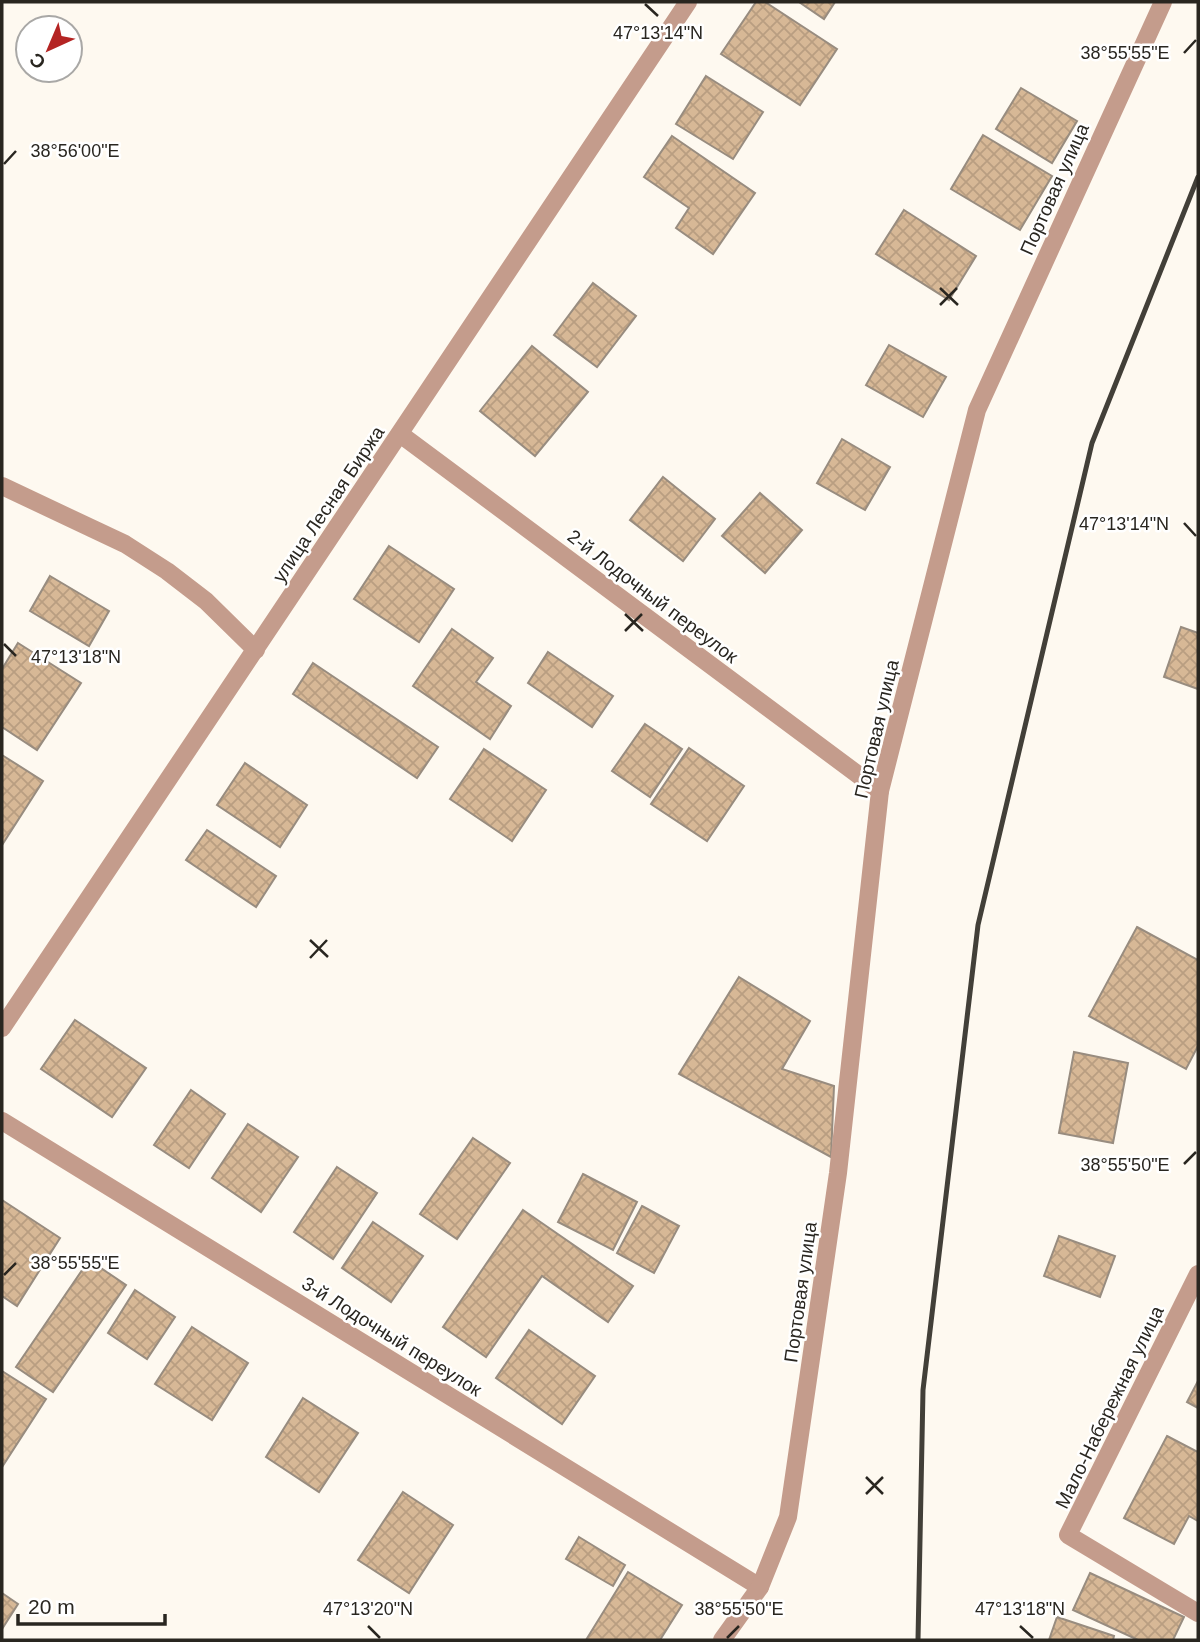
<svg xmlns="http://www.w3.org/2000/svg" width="1200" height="1642" font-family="Helvetica,sans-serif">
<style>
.building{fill:url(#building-cross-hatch);stroke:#988c7f;stroke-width:2}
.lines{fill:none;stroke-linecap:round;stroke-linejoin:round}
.minor{stroke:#c49c8c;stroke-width:18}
.rail{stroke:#423f38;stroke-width:5}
.ticks{fill:none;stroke:#292620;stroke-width:2.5}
.labels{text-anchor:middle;stroke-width:5;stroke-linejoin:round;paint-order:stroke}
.street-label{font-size:19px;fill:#292620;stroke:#fff}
.ticks-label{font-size:18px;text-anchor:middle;fill:#292620;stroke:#fff;stroke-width:5;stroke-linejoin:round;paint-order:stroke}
</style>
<defs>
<pattern id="building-cross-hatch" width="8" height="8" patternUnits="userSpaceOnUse" patternTransform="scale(1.75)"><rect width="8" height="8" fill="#d7b896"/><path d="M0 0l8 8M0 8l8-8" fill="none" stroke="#b99e81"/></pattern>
</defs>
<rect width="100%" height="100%" fill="#fef9f0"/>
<!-- building -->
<g class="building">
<path d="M756,2H765L837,49L800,105L721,54Z"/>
<path d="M799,2H835L824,19Z"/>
<path d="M706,76L763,112L733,159L676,124Z"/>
<path d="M1021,88L1077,121L1052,163L996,129Z"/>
<path d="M983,135L1052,176L1020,230L951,189Z"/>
<path d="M672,136L755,193L713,254L676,228L689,208L644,177Z"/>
<path d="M904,210L976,256L949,300L876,254Z"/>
<path d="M593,283L636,316L597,367L554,335Z"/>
<path d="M889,345L946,377L923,417L866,385Z"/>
<path d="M532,346L588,392L535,456L480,411Z"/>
<path d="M842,439L890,467L865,510L817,483Z"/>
<path d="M663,477L715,519L683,561L630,520Z"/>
<path d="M760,493L802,530L765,573L722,536Z"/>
<path d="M389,546L454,589L419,642L354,599Z"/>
<path d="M50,576L109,611L89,646L30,611Z"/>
<path d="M1181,627L1198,633V689L1164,677Z"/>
<path d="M452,629L493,658L476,682L511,706L490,739L413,686Z"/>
<path d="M18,643L81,683L37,750L2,727V669Z"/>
<path d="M548,652L613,696L592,727L528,683Z"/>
<path d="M313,663L438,747L417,778L293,694Z"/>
<path d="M645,724L682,749L650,797L612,771Z"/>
<path d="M689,748L744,786L707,841L651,804Z"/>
<path d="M484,749L546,790L512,841L450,799Z"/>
<path d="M2,755L43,781L2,845Z"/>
<path d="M245,763L307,805L280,847L217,805Z"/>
<path d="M207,830L276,876L256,907L186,860Z"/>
<path d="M1137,927L1198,960V1046L1186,1069L1089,1016Z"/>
<path d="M739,977L810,1021L782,1069L834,1086L831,1157L679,1074Z"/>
<path d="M75,1020L146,1068L112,1117L41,1069Z"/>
<path d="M1074,1052L1128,1063L1113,1143L1059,1133Z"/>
<path d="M191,1090L225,1114L189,1168L154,1145Z"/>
<path d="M248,1124L298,1157L261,1212L212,1178Z"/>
<path d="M473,1138L510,1163L457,1239L420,1214Z"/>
<path d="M337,1167L377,1193L333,1259L294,1232Z"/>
<path d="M583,1174L637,1202L613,1250L558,1222Z"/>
<path d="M2,1200L60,1238L17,1306L2,1296Z"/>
<path d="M642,1206L679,1226L654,1273L617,1253Z"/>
<path d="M523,1210L633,1286L608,1322L542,1276L486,1357L443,1327Z"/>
<path d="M373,1222L423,1256L391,1302L342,1268Z"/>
<path d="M1059,1236L1115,1256L1100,1297L1044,1276Z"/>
<path d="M89,1260L126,1285L53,1392L16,1367Z"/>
<path d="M135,1290L175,1317L147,1359L108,1333Z"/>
<path d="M192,1327L248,1363L212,1420L155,1384Z"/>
<path d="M529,1330L595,1376L562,1424L496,1378Z"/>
<path d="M2,1371L46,1399L2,1467Z"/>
<path d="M1198,1381V1408L1187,1402Z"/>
<path d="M303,1398L358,1433L319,1492L266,1457Z"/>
<path d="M1167,1436L1198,1452V1521L1189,1516L1174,1544L1124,1518Z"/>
<path d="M403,1492L453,1525L409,1593L358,1560Z"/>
<path d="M579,1537L625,1565L613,1586L566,1559Z"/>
<path d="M628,1572L682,1605L660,1640H586Z"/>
<path d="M1090,1573L1184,1617L1173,1640H1138L1073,1610Z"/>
<path d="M2,1593L18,1604L2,1629Z"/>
<path d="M1057,1617L1114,1636L1113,1640H1049Z"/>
</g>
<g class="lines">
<!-- minor -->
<g class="minor">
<path d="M400,434L880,791"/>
<path d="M2,486L125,544L167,571L206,601L256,650"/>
<path d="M2,1028L688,2"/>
<path d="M2,1121L760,1587"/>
<path d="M1198,1274L1068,1535L1198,1613"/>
<path d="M722,1640L760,1587L788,1517L838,1173L880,791L977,410L1163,2"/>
</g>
<!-- rail -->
<path class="rail" d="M918,1640L923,1390L978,925L1092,443L1198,177"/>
</g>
<!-- ticks -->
<path class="ticks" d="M645,4L658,16M1184,53L1196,40M4,164L16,151M940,288L958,305M940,305L957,288M1184,523L1196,536M625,614L643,631M625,631L642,614M4,644L16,656M310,940L328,957M310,958L327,940M1184,1164L1196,1152M4,1275L16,1263M866,1477L883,1494M866,1494L883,1477M368,1626L380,1638M1020,1626L1033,1638M727,1638L739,1626"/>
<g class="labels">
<!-- street labels -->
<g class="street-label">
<text transform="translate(1054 189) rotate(-66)" y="7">Портовая улица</text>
<text transform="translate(328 504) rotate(-56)" y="7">улица Лесная Биржа</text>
<text transform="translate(653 596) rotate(37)" y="7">2-й Лодочный переулок</text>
<text transform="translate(876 729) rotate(-77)" y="7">Портовая улица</text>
<text transform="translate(800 1292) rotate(-82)" y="7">Портовая улица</text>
<text transform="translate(392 1336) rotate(32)" y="7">3-й Лодочный переулок</text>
<text transform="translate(1109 1407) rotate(-64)" y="7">Мало-Набережная улица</text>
</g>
</g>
<g class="ticks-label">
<text x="658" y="39">47°13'14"N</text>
<text x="1125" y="59">38°55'55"E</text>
<text x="75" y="157">38°56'00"E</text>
<text x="1124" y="530">47°13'14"N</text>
<text x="76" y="663">47°13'18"N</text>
<text x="1125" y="1171">38°55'50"E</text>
<text x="75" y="1269">38°55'55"E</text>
<text x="739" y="1615">38°55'50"E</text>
<text x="368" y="1615">47°13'20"N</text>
<text x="1020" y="1615">47°13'18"N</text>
</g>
<!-- border -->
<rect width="1200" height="1642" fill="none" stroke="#292620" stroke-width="7"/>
<!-- north arrow -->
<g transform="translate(49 49) rotate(224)"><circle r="33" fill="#ffffff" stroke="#a9a8a6" stroke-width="2"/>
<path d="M0-5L12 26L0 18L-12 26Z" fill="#b42423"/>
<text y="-10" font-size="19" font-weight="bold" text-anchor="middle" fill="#292620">С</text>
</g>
<!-- scale -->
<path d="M18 1614v10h147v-10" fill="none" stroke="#292620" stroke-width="3.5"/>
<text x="28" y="1614" font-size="21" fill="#292620" stroke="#ffffff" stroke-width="5" paint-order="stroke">20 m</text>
</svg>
